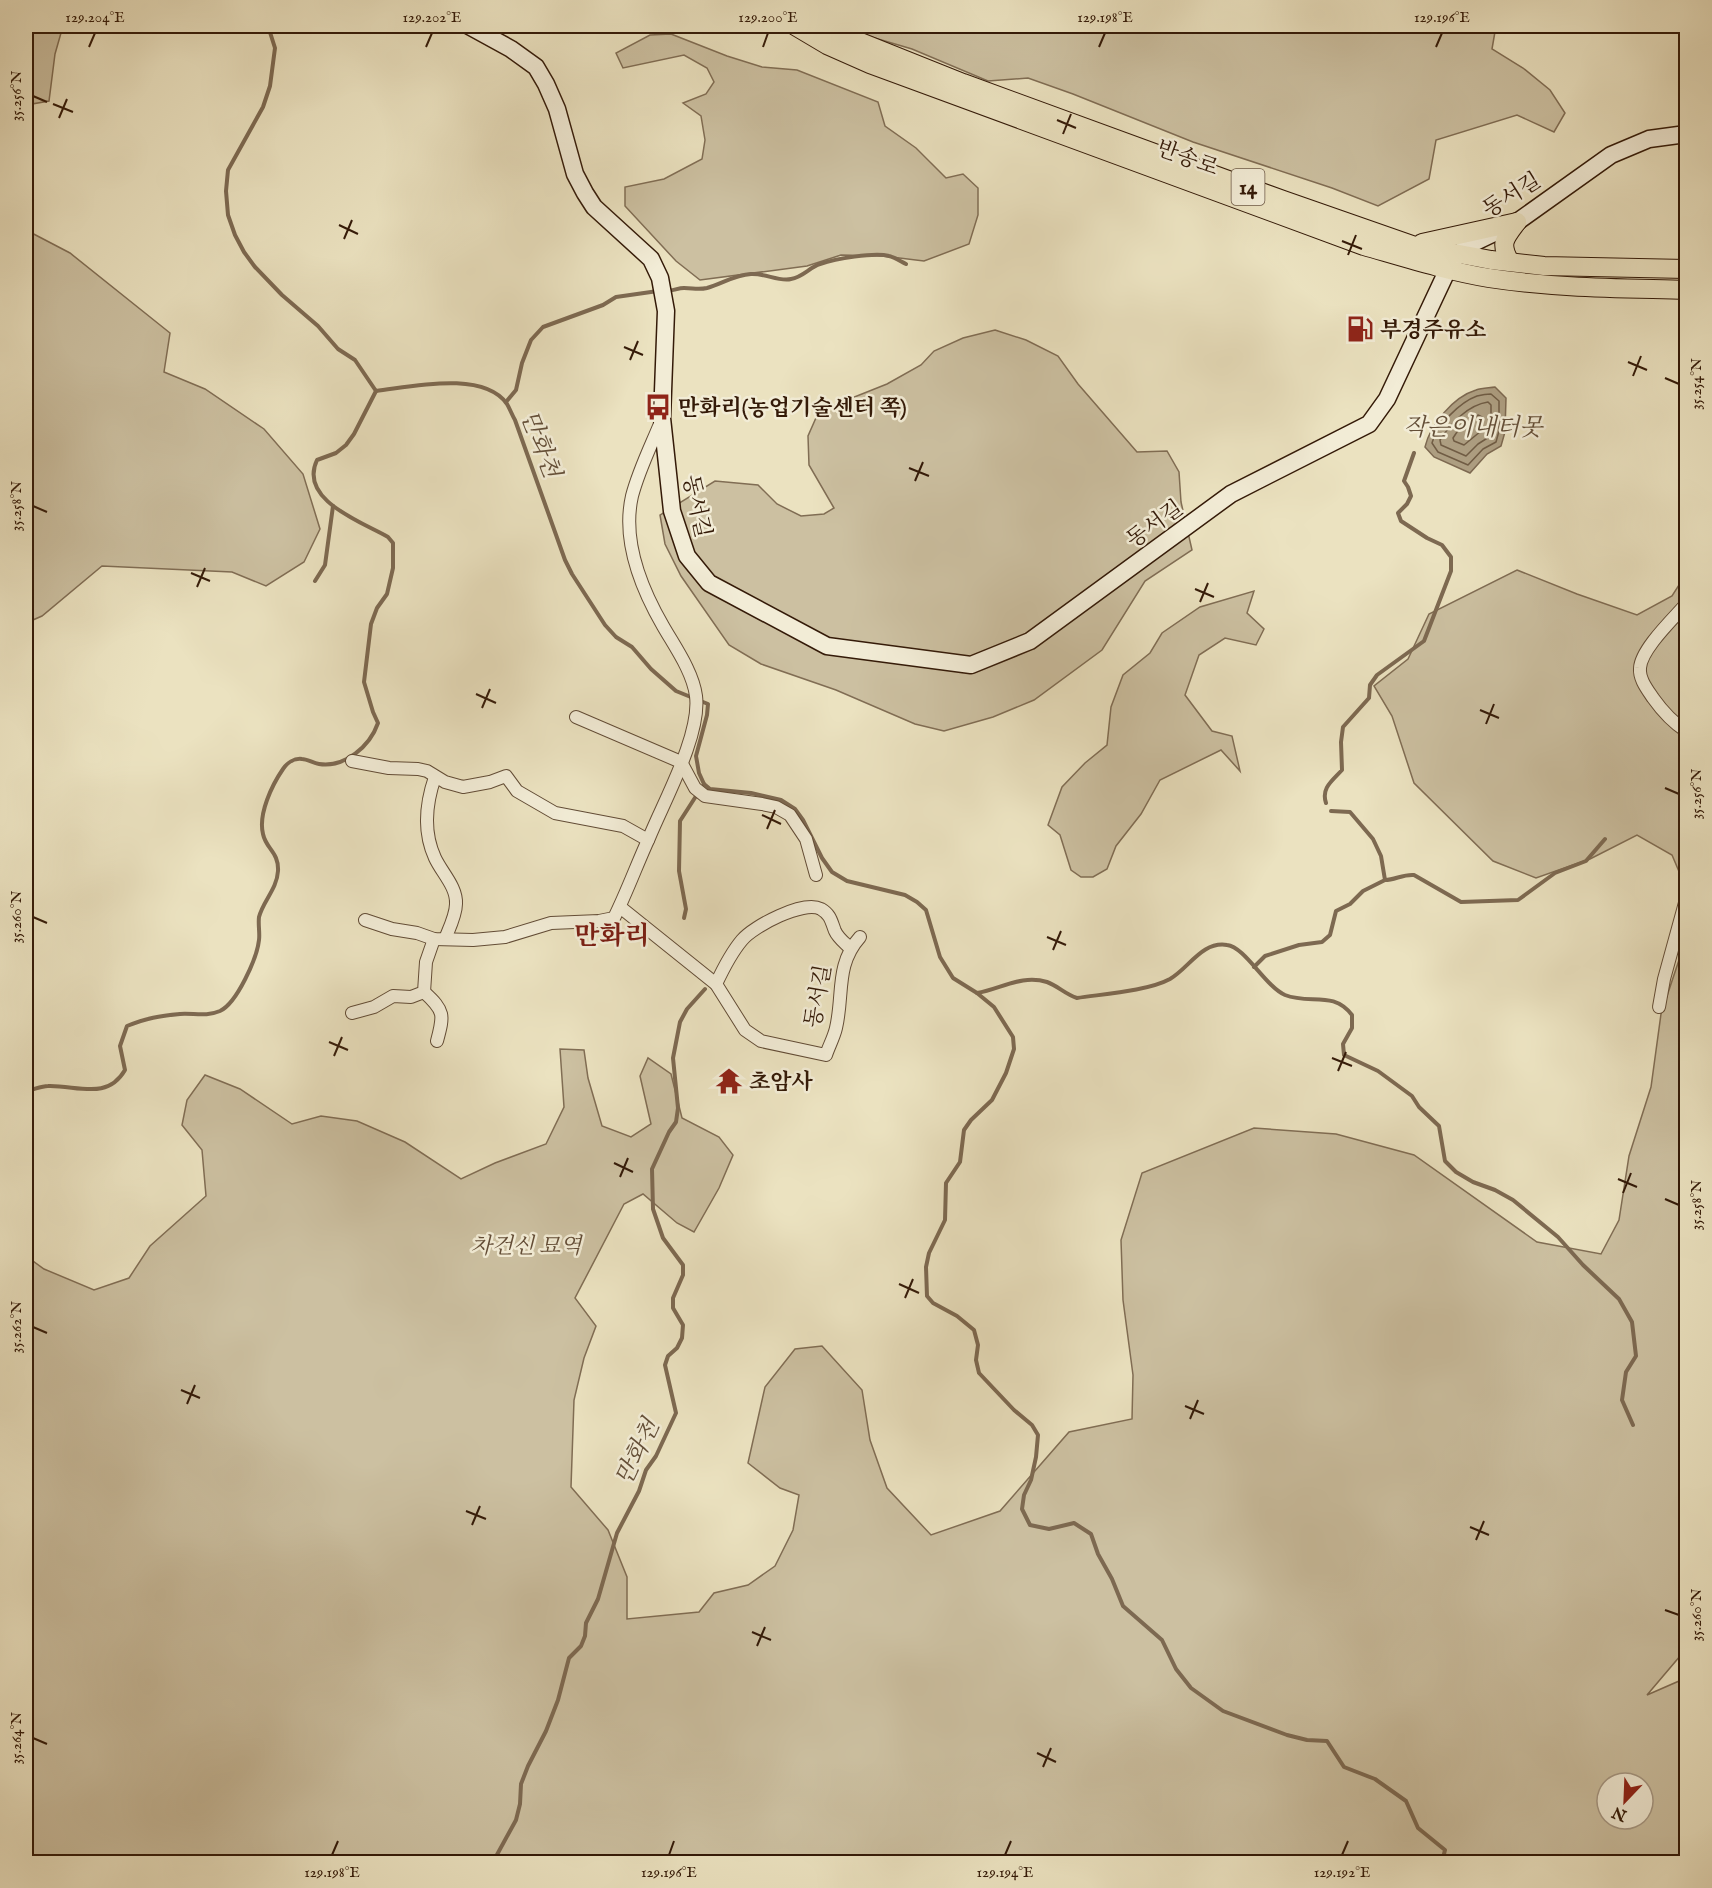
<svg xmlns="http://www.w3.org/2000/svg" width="1712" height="1888" font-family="'IM FELL English','Noto Serif KR',serif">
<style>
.green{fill:#ccc0a1;stroke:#806d54;stroke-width:1.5;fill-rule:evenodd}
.water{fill:#ad9e81;stroke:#7d6951;stroke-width:1.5}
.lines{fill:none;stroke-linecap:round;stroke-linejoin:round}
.shore{stroke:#705c44;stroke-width:1.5}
.stream{stroke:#7d6951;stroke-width:4}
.street-casing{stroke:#624c36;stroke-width:14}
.secondary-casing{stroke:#341a08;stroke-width:19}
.primary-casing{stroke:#341a08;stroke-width:20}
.street{stroke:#f2ecd6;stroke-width:12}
.secondary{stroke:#f2ecd6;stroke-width:16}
.primary{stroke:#ebe2c0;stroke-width:18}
.ticks{fill:none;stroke:#341a08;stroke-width:2}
.labels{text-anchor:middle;stroke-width:5;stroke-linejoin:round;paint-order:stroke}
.shield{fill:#f2ecd6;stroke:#6d5946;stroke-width:1.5}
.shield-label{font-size:21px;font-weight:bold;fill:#341a08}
.street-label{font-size:22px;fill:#341a08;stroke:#f2ecd6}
.poi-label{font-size:22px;font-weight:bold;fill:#341a08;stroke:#f2ecd6;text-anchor:start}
.park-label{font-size:22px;font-style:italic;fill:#624c36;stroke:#f2ecd6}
.water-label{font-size:24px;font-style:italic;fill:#644f38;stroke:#f2ecd6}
.quarter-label{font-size:26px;font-weight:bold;fill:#7a1f14;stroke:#f2ecd6}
.neatline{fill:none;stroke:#341a08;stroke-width:2}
.ticks-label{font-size:15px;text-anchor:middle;fill:#341a08}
</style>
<rect width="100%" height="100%" fill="#ebe2c0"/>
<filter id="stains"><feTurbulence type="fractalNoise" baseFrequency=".00333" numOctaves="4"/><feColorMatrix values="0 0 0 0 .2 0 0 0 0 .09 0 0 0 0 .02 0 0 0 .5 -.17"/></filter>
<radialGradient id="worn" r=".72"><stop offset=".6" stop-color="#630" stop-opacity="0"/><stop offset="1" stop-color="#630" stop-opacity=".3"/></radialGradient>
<!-- green -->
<g class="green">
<path d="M26,26H63L55,54L49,101L26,105Z"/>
<path d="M851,26H1496L1492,49L1523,68L1550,90L1565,113L1554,132L1517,115L1436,140L1429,179L1378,206L1332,188L1193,142L1073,94L1028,78L988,81L912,49L861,34Z"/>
<path d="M671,34L727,56L762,67L797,70L878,102L885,126L916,148L946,178L963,174L978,188V215L969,244L924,261L883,256L841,255L807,266L700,280L676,261L625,206V187L664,179L702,159L705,140L701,116L683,103L706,94L714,82L707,68L684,55L623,68L616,53L650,35Z"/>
<path d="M26,230L70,253L170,333L164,372L205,389L264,429L303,474L320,529L304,562L266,586L232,572L102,566L42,616L26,623Z"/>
<path d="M995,330L1026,340L1058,356L1078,384L1137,452L1167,451L1179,472L1181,502L1192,550L1145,581L1102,650L1034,700L993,717L944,731L915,724L836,690L761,664L729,645L681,576L665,544L660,515L715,481L758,485L777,504L801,516L824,514L834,508L809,465L808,436L819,411L887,384L921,365L934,351L963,338Z"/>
<path d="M1517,570L1577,594L1637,615L1672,596L1686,574V888L1672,855L1637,835L1590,859L1536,878L1493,861L1414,783L1392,716L1374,686L1408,659L1429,614Z"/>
<path d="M1254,591L1247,613L1264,629L1256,645L1225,638L1199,655L1185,695L1212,731L1232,736L1240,771L1221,750L1160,780L1141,814L1116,846L1107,869L1093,877H1081L1071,870L1060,835L1048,825L1062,787L1085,763L1107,745L1111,707L1123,675L1150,653L1162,633L1200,607Z"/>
<path d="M1686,926V1657L1681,1655L1647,1695L1686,1678V1862H26V1256L44,1269L94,1290L129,1278L150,1246L206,1196L202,1150L182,1125L187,1100L205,1075L240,1089L292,1124L321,1116L357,1121L405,1142L461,1179L495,1163L546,1144L564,1107L560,1049L584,1050L588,1078L602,1126L631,1137L651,1124L640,1076L648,1058L671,1074L682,1118L719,1137L733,1155L719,1188L694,1232L677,1223L643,1194L624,1204L575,1298L596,1326L584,1358L574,1400L571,1487L608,1530L627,1577V1619L699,1612L714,1593L748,1585L775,1566L793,1530L799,1495L780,1488L748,1463L765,1387L795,1349L822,1346L862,1390L870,1440L887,1488L931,1535L1000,1511L1069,1432L1132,1419L1133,1375L1123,1300L1121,1240L1142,1173L1254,1128L1336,1134L1414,1155L1537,1242L1601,1254L1619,1220L1629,1156L1651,1087L1661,1014L1683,948ZM1607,1783H1643V1819H1607Z"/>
</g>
<!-- water -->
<path class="water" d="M1495,387L1506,398L1505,432L1501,446L1487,454L1470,473L1434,457L1425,447C1430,425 1453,397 1476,390C1482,388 1489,388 1495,387Z"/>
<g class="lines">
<!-- shore -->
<g class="shore">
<path d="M1491,394L1499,401V431L1496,442L1483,449L1468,465L1438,452L1432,443C1436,426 1460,402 1477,396C1481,395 1487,394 1491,394Z"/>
<path d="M1488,402L1491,405V430L1489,437L1478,444L1466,456L1441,445L1440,440C1451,423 1468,405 1488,402Z"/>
<path d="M1478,415L1482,417L1481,431L1464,445L1454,441L1453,438L1457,432Z"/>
</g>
<!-- stream -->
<g class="stream">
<path d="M268,26L275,48L270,86L263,107L228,170L226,191L228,215L235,235L244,252L255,267L282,295L318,326L338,349L355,360L376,391C411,387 483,370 507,404C510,409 512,415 515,420L565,560L572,574L605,625L616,637L632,647L651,669L676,691L708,704L707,715L696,756L699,773L704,784"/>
<path d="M666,291C673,291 678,288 684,288C693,288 698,290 707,288C722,284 734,275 751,274C765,273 779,282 791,279C803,277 810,267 820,264C835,259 874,252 889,256C894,257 900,261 906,264"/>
<path d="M506,402L516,390L522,363L531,340L543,327L603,305L616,297L658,291"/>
<path d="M315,581L325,565L333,506"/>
<path d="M704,784L710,789L751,793L781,800L795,809L803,820L822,858L832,872L847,881L905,895L917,902L926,910L940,957L953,978L977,993L994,1007L1013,1037L1014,1049L1006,1073L992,1100L971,1120L964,1130L960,1162L946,1183L945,1220L929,1253L926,1267L927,1296L933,1303L957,1316L974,1330L978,1345L976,1360L979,1373L1014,1410L1032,1425L1038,1435L1036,1457L1031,1480L1024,1495L1022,1509L1030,1525L1049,1529L1074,1523L1091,1534L1098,1554L1112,1579L1123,1606L1162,1640L1176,1669L1191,1688L1223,1711L1287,1735L1307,1740L1327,1741L1344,1767L1375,1779L1406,1801L1418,1828L1445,1850L1442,1862"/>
<path d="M1326,803C1321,788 1332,781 1342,770L1341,742L1343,727L1369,698L1370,685L1377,675L1424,641L1451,571V557L1442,545L1427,538L1401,521L1398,513L1407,504L1411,496L1408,487L1404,481L1414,453"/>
<path d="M1385,880C1395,880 1403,874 1414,875L1461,902L1518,900L1555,873L1586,861L1605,839"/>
<path d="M684,918L686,909L679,871L680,821L698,793"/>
<path d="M1254,967L1265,956L1299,945L1322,942L1330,935L1336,911L1350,904L1363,891L1385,880L1381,856L1373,839L1350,812L1331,811"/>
<path d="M977,993C1001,989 1022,974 1047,982C1058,986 1065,994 1077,998C1103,994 1148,991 1170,979C1189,968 1202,941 1227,945C1245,947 1265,986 1285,995C1310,1005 1333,990 1352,1015V1028L1343,1044L1344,1055L1378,1071L1412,1096L1419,1107L1439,1126L1445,1161L1456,1172L1473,1182L1495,1190L1513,1200L1558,1237L1583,1265L1619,1299L1632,1322L1636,1356L1626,1372L1622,1400L1633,1425"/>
<path d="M26,1091C33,1090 41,1086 48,1086C77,1085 107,1101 125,1070L120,1046L127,1026C147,1018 159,1016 180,1014C194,1013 206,1017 220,1011C237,1003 257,958 259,940C260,933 258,925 259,917C263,901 277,889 278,871C279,852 266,849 263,834C258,814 272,785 283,769C287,763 294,758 302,759C307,759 313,763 319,764C345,768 370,746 378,723L373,712L364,682L371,624L377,608L387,594L393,568V543L388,537C362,522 298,500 317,460L336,453L346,445L354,434L376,391"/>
<path d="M493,1862L516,1820L520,1804L521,1784L528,1766L546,1731L558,1700L569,1658L581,1646L585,1636L586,1623L598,1599L617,1533L639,1491L646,1470L656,1456L676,1413L665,1365L668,1356L677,1348L682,1338L683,1325L673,1308V1298L683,1275V1265L663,1238L653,1209L652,1169L669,1132L676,1122L678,1108L673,1058L680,1022L687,1009L705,989"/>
</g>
<!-- street casing -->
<g class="street-casing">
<g id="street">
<path d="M1686,604C1674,618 1641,649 1640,668C1639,679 1647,689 1653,698C1663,712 1672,722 1686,731"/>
<path d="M576,717L681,762L695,788L705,796L762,804L776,807L790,815L806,839L816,875"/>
<path d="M352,761L389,768L418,769L427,771L445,782L463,787L490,782L506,776L517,791L555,813L623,826L648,840"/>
<path d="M435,777C426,803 423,832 435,858C442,873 457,887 456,904C456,915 449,929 445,939"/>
<path d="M620,907L716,984L745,1030L761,1041L826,1055C829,1046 834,1037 836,1028C844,994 835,965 860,937"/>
<path d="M365,920L392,929L417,933L434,939L473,940L505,937L551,923L599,921L614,918C627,892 637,864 649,838C664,801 701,735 696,696C693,672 675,647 663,626C641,588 622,540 632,496C639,469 652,444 662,419"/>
<path d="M716,984C723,969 731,953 742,940C754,926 803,900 821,909C831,915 831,921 835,931C838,938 845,943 850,948"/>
<path d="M424,992C445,1011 444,1015 437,1041"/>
<path d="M1659,1007L1664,979L1686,899"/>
<path d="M352,1013L374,1007L393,996L411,997L424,992L426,962L434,939"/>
</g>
</g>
<!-- secondary casing -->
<g class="secondary-casing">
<path id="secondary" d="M469,26L511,49L536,67L546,84L557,109L575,174L585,193L594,207L651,259L660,278L666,311L662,418L666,455L672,511L687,556L709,583L827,646L971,665L1030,641L1231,494L1369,424L1387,399L1448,269L1458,254L1467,246L1517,222L1611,155L1649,139L1686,134"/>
</g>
<!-- primary casing -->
<g class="primary-casing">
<g id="primary">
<path d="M795,26L827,45L870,64L1364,246C1406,258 1447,271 1489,278C1554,288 1621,288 1686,290"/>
<path d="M827,26L858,41L963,83L1283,200L1412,245L1491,260L1544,266L1686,269"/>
<path d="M1422,243L1517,222"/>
<path d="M1510,262C1499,243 1505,238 1517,222"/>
</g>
</g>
<!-- street -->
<use href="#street" class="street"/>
<!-- secondary -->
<use href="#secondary" class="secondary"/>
<!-- primary -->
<use href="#primary" class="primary"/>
</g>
<!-- ticks -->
<path class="ticks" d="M89,47L95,33M426,47L432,33M763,47L768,33M1099,47L1105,33M1436,47L1442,33M33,96L47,102M53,104L73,112M59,118L67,99M1057,120L1076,128M1063,134L1071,114M339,225L358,234M344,239L352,220M1342,241L1362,249M1348,255L1356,235M624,347L643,355M630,360L638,341M1628,362L1647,370M1633,376L1641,356M1665,378L1679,384M909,468L929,476M915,481L923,462M33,506L47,512M191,573L210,581M197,587L205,568M1195,589L1214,597M1200,602L1208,583M476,694L496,703M482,708L490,689M1480,710L1499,718M1486,724L1494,704M1665,788L1679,794M762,815L781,824M767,829L775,810M33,917L47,923M1047,937L1066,945M1053,950L1061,931M329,1042L348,1050M334,1056L342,1037M1332,1058L1352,1066M1338,1071L1346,1052M614,1163L633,1172M620,1177L628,1158M1618,1179L1637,1187M1623,1193L1631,1173M1665,1199L1679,1205M899,1284L919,1293M905,1298L913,1279M33,1327L47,1333M181,1390L200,1398M187,1404L195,1385M1185,1406L1204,1414M1190,1419L1198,1400M466,1511L486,1519M472,1525L480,1506M1470,1527L1489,1535M1476,1540L1484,1521M1665,1610L1679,1615M752,1632L771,1640M757,1646L765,1627M33,1738L47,1744M1037,1753L1056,1762M1043,1767L1051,1748M332,1855L338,1841M669,1855L674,1841M1005,1855L1011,1841M1342,1855L1348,1841"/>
<!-- icons -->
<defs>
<g id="fuel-bare" transform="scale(2.07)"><path d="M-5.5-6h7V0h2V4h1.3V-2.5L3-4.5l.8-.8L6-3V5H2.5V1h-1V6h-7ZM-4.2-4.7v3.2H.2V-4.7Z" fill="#8f2418" stroke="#f2ecd6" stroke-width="2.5" paint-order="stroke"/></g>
<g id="bus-bare" transform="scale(2.07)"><path d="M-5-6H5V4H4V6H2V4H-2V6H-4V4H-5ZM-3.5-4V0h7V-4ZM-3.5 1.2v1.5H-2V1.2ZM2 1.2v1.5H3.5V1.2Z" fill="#8f2418" stroke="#f2ecd6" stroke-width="2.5" paint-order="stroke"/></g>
<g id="temple-bare" transform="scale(2.07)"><path d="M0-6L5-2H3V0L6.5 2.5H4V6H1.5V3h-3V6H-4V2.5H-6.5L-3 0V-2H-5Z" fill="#8f2418" stroke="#f2ecd6" stroke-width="2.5" paint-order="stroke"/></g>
</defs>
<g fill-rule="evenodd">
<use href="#fuel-bare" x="1360" y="329"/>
<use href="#bus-bare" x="658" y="407"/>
<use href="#temple-bare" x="729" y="1081"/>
</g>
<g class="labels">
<!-- shield labels -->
<rect class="shield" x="1231.5" y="169" width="33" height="36" rx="4.5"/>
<g class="shield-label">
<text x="1248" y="194">14</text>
</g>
<!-- street labels -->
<g class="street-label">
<text transform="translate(1188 157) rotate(20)" y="8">반송로</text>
<text transform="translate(1511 194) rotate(-32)" y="8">동서길</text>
<text transform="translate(698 506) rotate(78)" y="8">동서길</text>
<text transform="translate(1154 523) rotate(-36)" y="8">동서길</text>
<text transform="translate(817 996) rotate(-80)" y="8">동서길</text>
</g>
<!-- poi labels -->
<g class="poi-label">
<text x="1380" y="337">부경주유소</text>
<text x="678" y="415">만화리(농업기술센터 쪽)</text>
<text x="749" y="1089">초암사</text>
</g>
<!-- park labels -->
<g class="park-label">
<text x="526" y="1253">차건신 묘역</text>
</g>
<!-- water labels -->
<g class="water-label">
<text x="1473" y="435">작은이내터못</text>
<text transform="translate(541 444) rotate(69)" y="8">만화천</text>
<text transform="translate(637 1452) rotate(-64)" y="8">만화천</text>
</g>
<!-- quarter labels -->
<g class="quarter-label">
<text x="612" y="944">만화리</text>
</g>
</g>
<!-- margin -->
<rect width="1712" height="1888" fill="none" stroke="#ebe2c0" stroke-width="66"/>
<!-- north arrow -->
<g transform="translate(1625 1801) rotate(203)"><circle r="28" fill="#f2ecd6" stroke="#a69884" stroke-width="1.5"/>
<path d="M0-4.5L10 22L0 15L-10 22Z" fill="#8f2418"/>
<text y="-9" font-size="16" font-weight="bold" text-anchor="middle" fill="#341a08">N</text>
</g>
<rect x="33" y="33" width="1646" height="1822" class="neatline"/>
<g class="ticks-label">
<text x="95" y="22">129.204°E</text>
<text x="432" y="22">129.202°E</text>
<text x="768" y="22">129.200°E</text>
<text x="1105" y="22">129.198°E</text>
<text x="1442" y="22">129.196°E</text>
<text transform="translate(16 96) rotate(-90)" y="5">35.256°N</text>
<text transform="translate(1696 384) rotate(-90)" y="5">35.254°N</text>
<text transform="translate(16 506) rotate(-90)" y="5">35.258°N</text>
<text transform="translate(1696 794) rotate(-90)" y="5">35.256°N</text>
<text transform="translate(16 917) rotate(-90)" y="5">35.260°N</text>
<text transform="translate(1696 1205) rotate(-90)" y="5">35.258°N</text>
<text transform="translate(16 1327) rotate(-90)" y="5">35.262°N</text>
<text transform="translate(1696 1615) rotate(-90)" y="5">35.260°N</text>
<text transform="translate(16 1738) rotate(-90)" y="5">35.264°N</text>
<text x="332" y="1877">129.198°E</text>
<text x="669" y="1877">129.196°E</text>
<text x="1005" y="1877">129.194°E</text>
<text x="1342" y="1877">129.192°E</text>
</g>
<rect width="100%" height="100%" filter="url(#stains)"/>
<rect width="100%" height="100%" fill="url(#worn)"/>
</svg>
